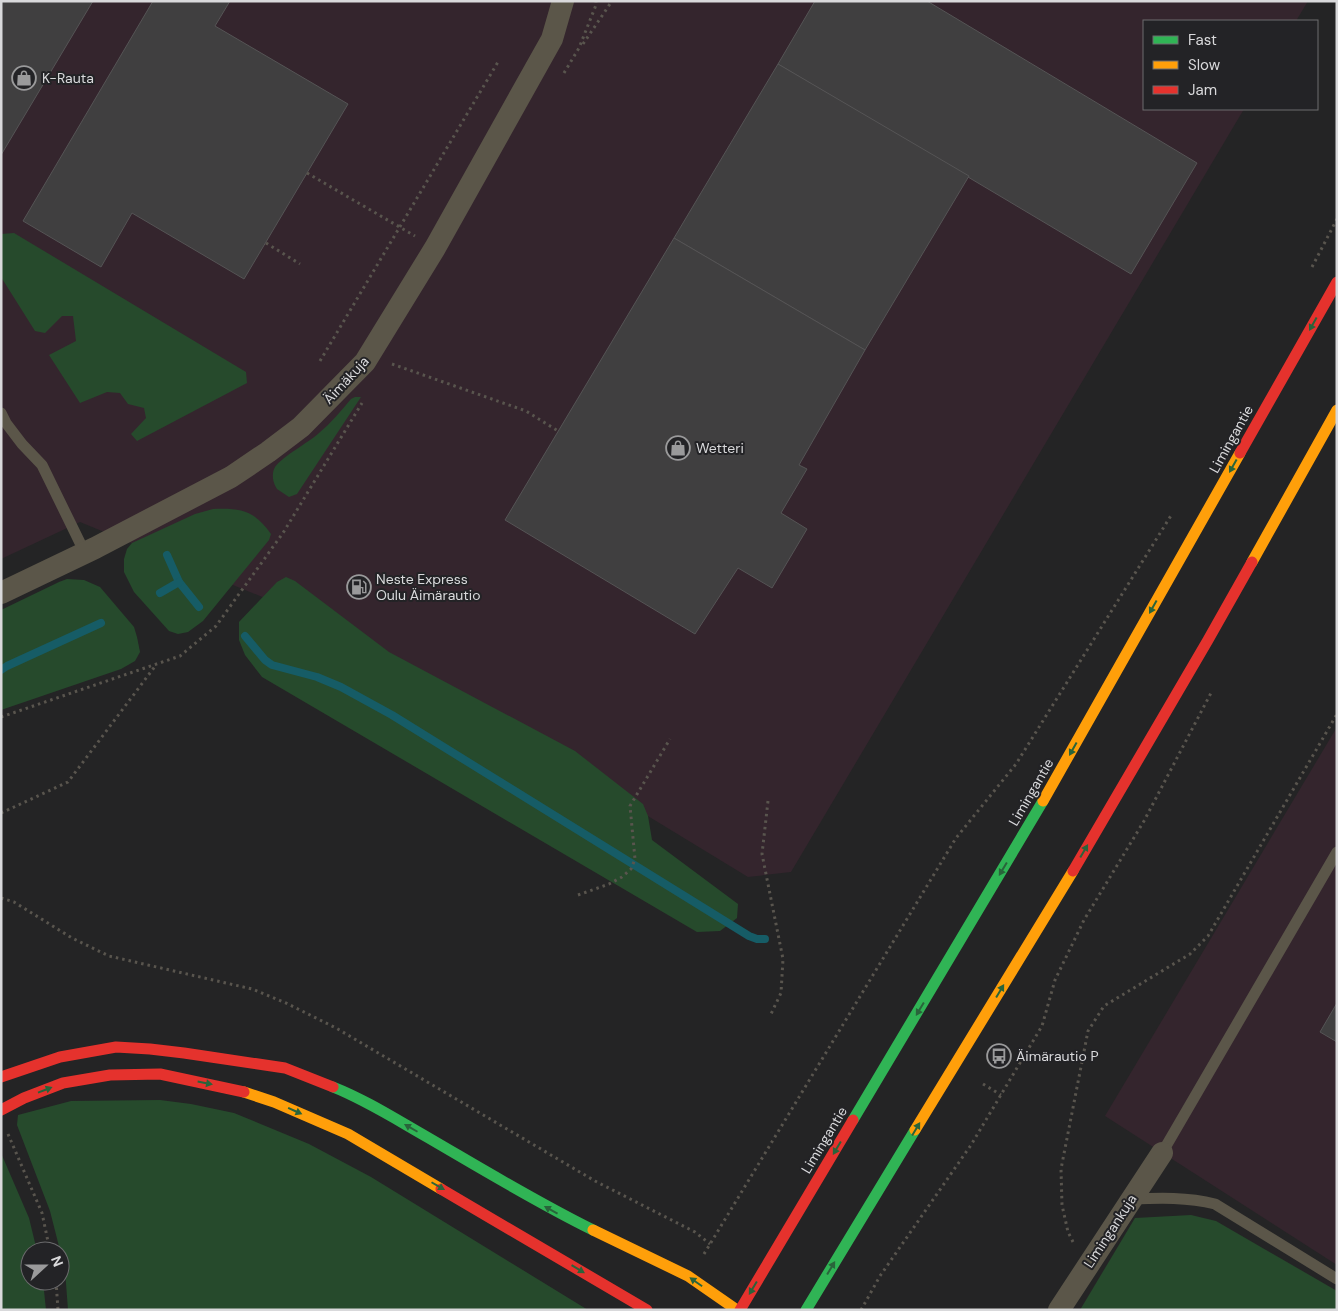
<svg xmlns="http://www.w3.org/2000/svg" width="1338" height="1311" font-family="'DM Sans',sans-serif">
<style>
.commercial{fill:#34252d}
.green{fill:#264a2c}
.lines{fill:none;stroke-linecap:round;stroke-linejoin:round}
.stream{stroke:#165c66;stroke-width:8}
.building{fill:#403f40;stroke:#555455}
.path{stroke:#59554e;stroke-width:3;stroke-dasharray:2.5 4;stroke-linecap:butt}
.lane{stroke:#5b5649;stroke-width:11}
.street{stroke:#5b5649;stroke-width:22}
.fast{stroke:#30b455;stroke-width:11}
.slow{stroke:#ff9f0a;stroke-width:11}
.jam{stroke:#e5322d;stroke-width:11}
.oneway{fill:#29643b}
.labels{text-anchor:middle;stroke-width:4;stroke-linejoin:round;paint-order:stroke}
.poi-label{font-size:14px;fill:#d9d9db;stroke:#232326;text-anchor:start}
.street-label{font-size:14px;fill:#d9d9db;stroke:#232326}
</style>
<rect width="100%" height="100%" fill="#242425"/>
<!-- commercial -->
<g class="commercial">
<path d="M1,1H1308L1296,21H1144V109H1244L791,872L748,877L354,637L323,622L80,522L1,559Z"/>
<path d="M1337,727V1265L1105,1116Z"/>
</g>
<!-- green -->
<g class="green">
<path d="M14,233L246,372L247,383L137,441L131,434L146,418L144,408L128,404L120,393L107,392L80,403L49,355L76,341L73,316H62L45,333L35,331L1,277V234Z"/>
<path d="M355,397H361L297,494L289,497L277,489C273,483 271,474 275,467C283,456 308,443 319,433C331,423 341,411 351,399Z"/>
<path d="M213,509C241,508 254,510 271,534L269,540L203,621L188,632L178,634L169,631L134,592L124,572V559L127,549L132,543L195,514Z"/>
<path d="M286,577L295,581L389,652L575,751L643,804L648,816L652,840L738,904L737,918L720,931L697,932L262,677L245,655L239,640V622L277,582Z"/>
<path d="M67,579L84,580L100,587L134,627L137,637L140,652L135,661L121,669L1,710V610L59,582Z"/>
<path d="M160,1100L191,1104L234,1113L309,1144L371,1177L588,1310H68L65,1270L50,1211L17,1125L18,1115L71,1101Z"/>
<path d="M1,1153L29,1218L37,1251H30V1281H43L46,1310H1Z"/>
<path d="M1191,1215L1216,1221L1337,1291V1310H1080L1135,1218Z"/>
</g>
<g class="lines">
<!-- stream -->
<g class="stream">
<path d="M167,555L179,582L199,607"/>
<path d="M160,593L179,582"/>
<path d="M245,636L265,660L272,665L317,677L341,687L392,715L749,936L757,939H765"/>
<path d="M1,670L7,666L101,623"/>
</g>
</g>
<!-- building -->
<g class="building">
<path d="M1,1H93L1,155Z"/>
<path d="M153,1H230L215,26L348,104L244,279L132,213L101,267L23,221Z"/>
<path d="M815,1H927L1197,163L1131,274L778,64Z"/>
<path d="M778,64L969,176L865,350L674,238Z"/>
<path d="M674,238L865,350L799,465L807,469L781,513L807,529L772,588L738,568L695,634L505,520Z"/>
<path d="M352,578L371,588L366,597L347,586Z"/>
<path d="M1337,1003V1042L1320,1032Z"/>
</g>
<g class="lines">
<!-- path -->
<g class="path">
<path d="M583,44L612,1"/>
<path d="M564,73L579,48L596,5V1"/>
<path d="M307,173L415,236"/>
<path d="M266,243L300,264"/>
<path d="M1312,267L1337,219"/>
<path d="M320,361L498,62"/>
<path d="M392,364L526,411L558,431"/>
<path d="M1,717L180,656L216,626L283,533L362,403"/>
<path d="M768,801L762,854L783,959L781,993L771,1014"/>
<path d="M1,813L68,782L156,665"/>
<path d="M578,895L609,884L622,877L631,869L635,859L630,806L670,739"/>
<path d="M1,898L14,902L72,938L109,956L252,989L286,1003L336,1028L595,1181L695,1232L710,1244"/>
<path d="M983,1084L1001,1095"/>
<path d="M8,1134L42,1213L50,1251"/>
<path d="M1073,1242L1068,1232L1062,1205L1061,1169L1088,1031L1104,1006L1190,954L1208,936L1337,714"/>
<path d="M704,1254L956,838L1016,764L1172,514"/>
<path d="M56,1281L58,1310"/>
<path d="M861,1310L880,1276L971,1145L1042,1026L1055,980L1084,920L1144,821L1212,691"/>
</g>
<!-- lane -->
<g class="lane">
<path d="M1,413L6,423L22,444L42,465L85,553"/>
<path d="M1162,1153L1337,852"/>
<path d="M1131,1199C1160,1198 1187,1197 1215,1204L1337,1279"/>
</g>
<!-- street -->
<g class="street">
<path d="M1,593L95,548L231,477L268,452L301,427L365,362L435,248L552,39L563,1"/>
<path d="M1059,1310L1162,1153"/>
</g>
<!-- fast -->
<g class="fast">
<path d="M333,1087C366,1100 397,1120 427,1137C482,1169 536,1202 593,1230"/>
<path d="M853,1120L1043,801"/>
<path d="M806,1310L915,1130"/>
</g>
<!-- slow -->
<g class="slow">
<path d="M1252,562L1337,410"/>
<path d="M1043,801L1240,453"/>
<path d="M244,1092L274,1102L348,1134L441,1189"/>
<path d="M915,1130L1073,871"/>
<path d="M593,1230L688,1276L737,1310"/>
</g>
<!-- jam -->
<g class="jam">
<path d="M1240,453L1337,282"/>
<path d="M1073,871L1208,640L1252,562"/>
<path d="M1,1077L60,1057L116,1047L150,1049L184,1053L285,1068L333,1087"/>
<path d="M1,1110L24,1098L63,1083L110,1075L160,1074L244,1092"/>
<path d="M441,1189L647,1310"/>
<path d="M740,1310L853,1120"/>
</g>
</g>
<!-- one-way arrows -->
<defs><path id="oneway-solid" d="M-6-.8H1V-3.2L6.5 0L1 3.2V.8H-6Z" transform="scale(1.25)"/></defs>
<g class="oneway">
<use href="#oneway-solid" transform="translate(1313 324) rotate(119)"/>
<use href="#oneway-solid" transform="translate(1233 466) rotate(119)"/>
<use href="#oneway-solid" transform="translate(1153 607) rotate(119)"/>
<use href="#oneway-solid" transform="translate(1073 749) rotate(119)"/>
<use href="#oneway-solid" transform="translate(1084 851) rotate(-60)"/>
<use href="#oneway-solid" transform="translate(1003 869) rotate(121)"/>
<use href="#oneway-solid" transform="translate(1000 991) rotate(-59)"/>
<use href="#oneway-solid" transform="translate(920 1009) rotate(121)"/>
<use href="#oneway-solid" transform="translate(205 1083) rotate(11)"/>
<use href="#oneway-solid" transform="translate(45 1090) rotate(-21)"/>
<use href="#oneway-solid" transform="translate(295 1111) rotate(24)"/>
<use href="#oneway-solid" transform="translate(411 1128) rotate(-150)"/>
<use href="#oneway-solid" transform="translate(916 1129) rotate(-59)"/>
<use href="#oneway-solid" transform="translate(837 1148) rotate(121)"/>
<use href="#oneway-solid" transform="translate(438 1186) rotate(30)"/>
<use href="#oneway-solid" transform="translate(551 1210) rotate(-151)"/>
<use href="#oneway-solid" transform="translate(831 1268) rotate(-59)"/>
<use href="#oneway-solid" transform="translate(578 1269) rotate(31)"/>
<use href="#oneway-solid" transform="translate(696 1282) rotate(-145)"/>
<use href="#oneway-solid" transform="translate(753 1288) rotate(121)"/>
</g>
<!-- icons -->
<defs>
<g id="shop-ring" transform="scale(1.25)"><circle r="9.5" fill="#232326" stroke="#9a9a9b" stroke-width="1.5"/><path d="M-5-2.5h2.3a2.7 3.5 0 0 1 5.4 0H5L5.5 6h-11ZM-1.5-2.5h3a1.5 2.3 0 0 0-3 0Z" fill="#9a9a9b"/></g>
<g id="fuel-ring" transform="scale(1.25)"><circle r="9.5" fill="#232326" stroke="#9a9a9b" stroke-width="1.5"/><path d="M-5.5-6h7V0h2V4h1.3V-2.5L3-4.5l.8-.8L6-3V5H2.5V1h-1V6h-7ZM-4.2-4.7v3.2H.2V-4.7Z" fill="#9a9a9b"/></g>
<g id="bus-ring" transform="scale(1.25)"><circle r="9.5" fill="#232326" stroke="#9a9a9b" stroke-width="1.5"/><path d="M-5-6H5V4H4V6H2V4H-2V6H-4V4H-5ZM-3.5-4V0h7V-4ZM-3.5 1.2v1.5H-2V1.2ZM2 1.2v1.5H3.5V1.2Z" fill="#9a9a9b"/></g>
</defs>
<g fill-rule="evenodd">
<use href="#shop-ring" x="24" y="78"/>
<use href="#shop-ring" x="678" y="448"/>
<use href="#fuel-ring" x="359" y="587"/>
<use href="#bus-ring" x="999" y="1056"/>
</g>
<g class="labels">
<!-- poi labels -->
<g class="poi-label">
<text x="42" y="83">K-Rauta</text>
<text x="696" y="453">Wetteri</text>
<text x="376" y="584">Neste Express<tspan x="376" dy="16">Oulu Äimärautio</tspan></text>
<text x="1016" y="1061">Äimärautio P</text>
</g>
<!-- street labels -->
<g class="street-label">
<text transform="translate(346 380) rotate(-47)" y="5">Äimäkuja</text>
<text transform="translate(1231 439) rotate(-61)" y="5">Limingantie</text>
<text transform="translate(1031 792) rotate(-60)" y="5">Limingantie</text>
<text transform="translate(824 1140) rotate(-59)" y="5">Limingantie</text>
<text transform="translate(1110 1231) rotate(-57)" y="5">Limingankuja</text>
</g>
</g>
<!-- border -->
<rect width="1338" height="1311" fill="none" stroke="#d9d9db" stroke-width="5"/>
<!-- legend -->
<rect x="1143" y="20" width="175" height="90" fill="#232326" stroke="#6c6c6e"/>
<rect x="1153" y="36" width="25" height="8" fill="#30b455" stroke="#6c6c6e"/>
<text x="1188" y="45" font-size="15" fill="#d9d9db">Fast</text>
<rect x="1153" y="61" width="25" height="8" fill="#ff9f0a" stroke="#6c6c6e"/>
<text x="1188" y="70" font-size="15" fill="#d9d9db">Slow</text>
<rect x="1153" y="86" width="25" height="8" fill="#e5322d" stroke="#6c6c6e"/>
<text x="1188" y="95" font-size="15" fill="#d9d9db">Jam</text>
<!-- north arrow -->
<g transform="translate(45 1266) rotate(69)"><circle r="24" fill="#232326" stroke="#6c6c6e"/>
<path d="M0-4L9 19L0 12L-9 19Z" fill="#9a9a9b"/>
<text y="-8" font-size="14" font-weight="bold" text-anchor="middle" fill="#d9d9db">N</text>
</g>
</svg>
